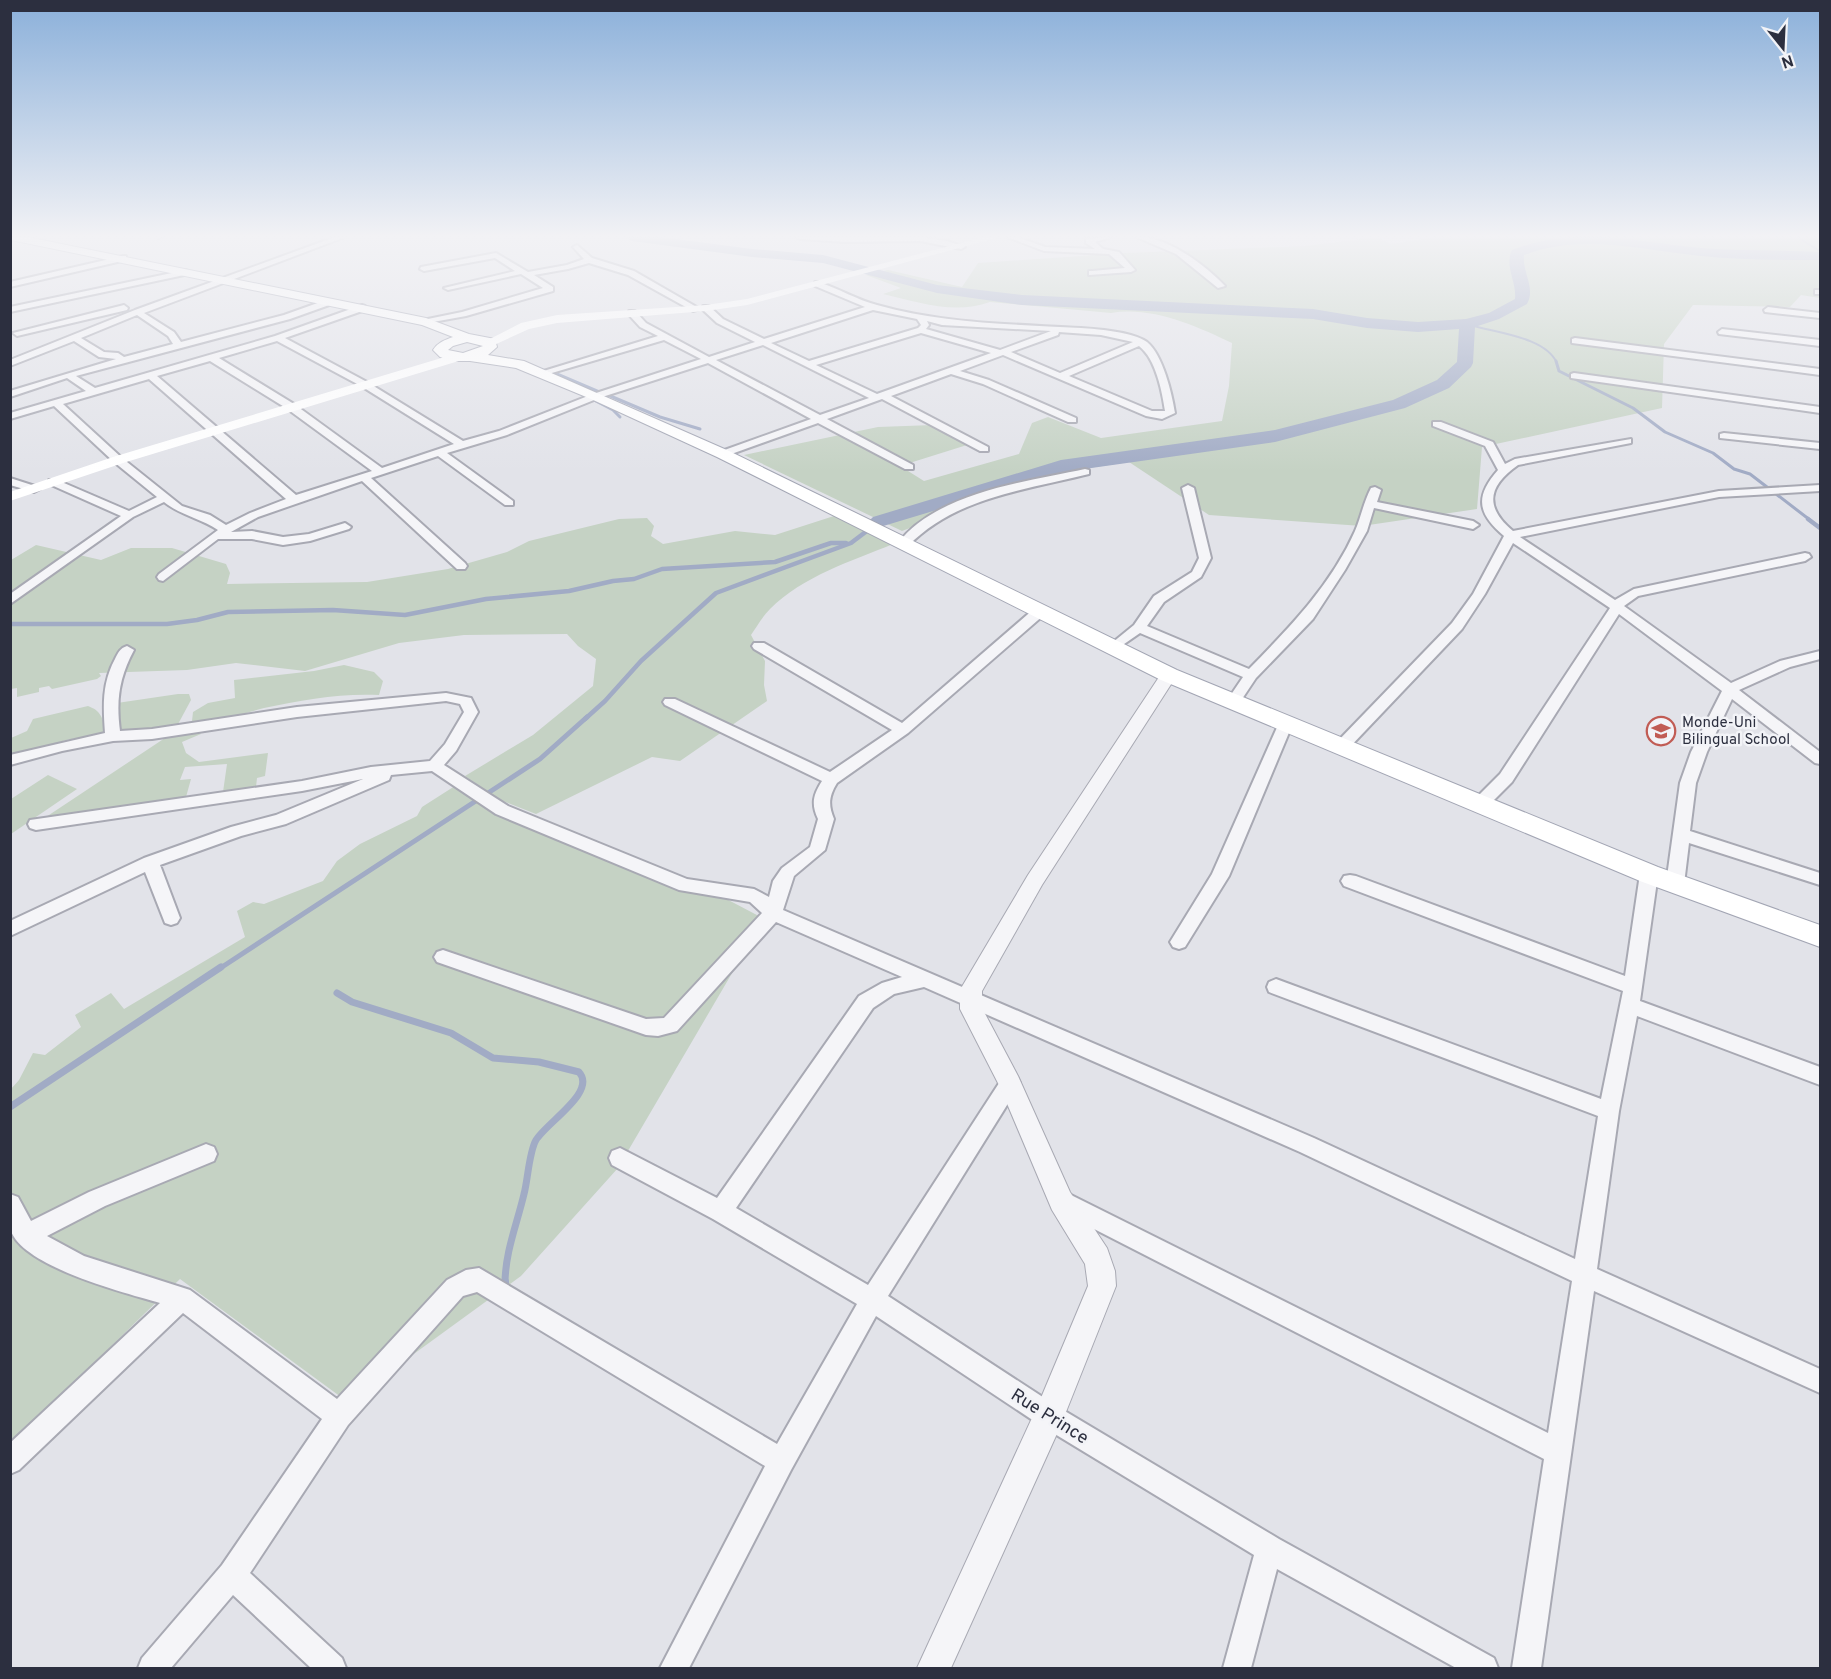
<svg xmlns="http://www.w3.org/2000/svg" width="1831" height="1679" font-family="Overpass,sans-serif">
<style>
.green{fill:#c5d2c4}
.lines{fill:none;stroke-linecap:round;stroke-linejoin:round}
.stream-far5{stroke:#a1abc5;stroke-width:2}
.stream-far4{stroke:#a1abc5;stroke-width:3}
.stream-far3{stroke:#a1abc5;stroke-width:4.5}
.stream-far2{stroke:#a1abc5;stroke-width:5}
.stream-far1{stroke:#a1abc5;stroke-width:7}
.stream{stroke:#a1abc5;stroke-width:8}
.river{fill:#a1abc5;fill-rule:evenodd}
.minor-casing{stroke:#a8a9b3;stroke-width:4}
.tertiary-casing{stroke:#a8a9b3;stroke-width:2}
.primary-casing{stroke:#a3a6b4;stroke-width:2}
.minor{fill:#f5f5f8;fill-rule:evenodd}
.tertiary{fill:#f5f5f8;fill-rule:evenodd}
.secondary{fill:#fff;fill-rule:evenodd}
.primary{fill:#fff;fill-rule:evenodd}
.labels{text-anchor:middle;stroke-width:5;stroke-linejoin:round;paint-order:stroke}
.poi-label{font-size:15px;fill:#2c2f3f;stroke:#f2f3f7;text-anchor:start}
.near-street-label{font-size:18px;fill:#2c2f3f;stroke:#f2f3f7}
</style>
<rect width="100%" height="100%" fill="#e2e3e9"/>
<!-- green -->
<g class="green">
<path d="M1377,237L1391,244L1435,237H1820V298L1801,295L1790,307L1693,305L1664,344L1662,408L1482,447L1477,509L1362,526L1209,515L1129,462L1055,473L902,531L744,455L878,427L933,425L967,445L900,466L924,481L1019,454L1032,423L1048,417L1101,438L1222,421L1229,386L1232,343C1196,326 1152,306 1111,313L990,302C954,315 918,302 883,294L901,288L866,275L888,270L962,287L978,263L1125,253L1306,246Z"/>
<path d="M834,516L893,544C852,561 803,576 770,609C763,616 757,626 751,635L765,661L764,685L767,701L680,761L652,757L536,814L498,799L465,776L533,735L593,686L596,659L578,646L567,634L464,635L399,643L305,671L236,663L187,670L99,673L101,676L97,679L52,689L49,686L39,688V692L17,697V688L11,689V560L36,545L101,560L131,548H172L226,564L230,573L227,584L367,582L448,569L507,552L529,541L619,519L647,518L654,526L651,536L663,544L735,531L775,535Z"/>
<path d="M344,665L374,672L383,681L379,695C341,693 302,700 264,708C244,713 212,726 192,721L193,712L208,703L235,698L234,680L314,671Z"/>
<path d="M178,694H189L191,700L177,726L123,732L117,720V703Z"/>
<path d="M88,706C101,711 101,716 106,728L101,734L66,740L11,757V738L27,731L33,719Z"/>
<path d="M197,731L201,734L182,742L186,753L199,762L268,753L265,776L257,778L256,787L223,792L227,764L185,767L180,780L191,779L186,797L43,819L171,734Z"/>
<path d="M48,775L77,789L11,834V799Z"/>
<path d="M458,784L502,810L715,893L772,923L745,951L618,1168L521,1276L411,1356L360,1402L341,1397L180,1279L11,1444V1089L19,1080L33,1053L45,1055L81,1027L75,1015L111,993L124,1009L245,937L237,911L253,902L264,904L323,881L337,861L360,844L417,816L422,807Z"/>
</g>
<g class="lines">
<!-- stream-far5 -->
<g class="stream-far5">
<path d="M1797,237L1820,251"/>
<path d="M158,239L164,237"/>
<path d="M1467,324C1494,333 1545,336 1557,363"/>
</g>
<!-- stream-far4 -->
<g class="stream-far4">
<path d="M1556,361L1559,371L1633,408L1665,432L1713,453L1734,469L1750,474L1810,520"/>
<path d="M557,374L604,394"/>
<path d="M608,395L660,417L700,429"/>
<path d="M594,400L613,410L620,417"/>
</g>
<!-- stream-far3 -->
<g class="stream-far3">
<path d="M1808,519L1820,528"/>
<path d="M10,624H167L197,620L228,612L333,610L405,615L486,599L569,591L613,581L634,579L662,569L775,562L831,543H846"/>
<path d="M585,719L605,701L641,661L716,593L851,543L880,521"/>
</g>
<!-- stream-far2 -->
<path class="stream-far2" d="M219,969L540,759L587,717"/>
<!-- stream-far1 -->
<g class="stream-far1">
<path d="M337,993L352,1002L451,1033L493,1058L539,1062L579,1072C597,1092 547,1122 536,1140C529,1152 528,1179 524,1194C517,1224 505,1252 505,1284"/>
<path d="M10,1107L221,967"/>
</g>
<!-- stream -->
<path class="stream" d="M505,1282V1289"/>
<!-- river -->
<path class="river" d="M625,237H660L752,249L823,255L937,285L1022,295L1313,309L1367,318L1418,322L1466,319L1489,313L1515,299C1517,282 1504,266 1512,250C1579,225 1634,242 1701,248C1741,251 1780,250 1820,252V260C1781,260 1740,260 1701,256C1640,250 1582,233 1524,255C1522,272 1536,288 1527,304L1499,319L1475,327L1473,363L1471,367L1449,388L1405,408L1275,442L1063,472L880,527L873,525L869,521L873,517L1061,460L1275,430L1393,400L1437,380L1457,362L1459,329L1418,332L1367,328L1313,319L1022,305L937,293L823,263L752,257L632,241Z"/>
<!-- minor casing -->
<g class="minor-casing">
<g id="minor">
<path d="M335,237H345L144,313L174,332L181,342L284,315L326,300H332V304L290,319L76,376L95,388L275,336L362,305L365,306V310L285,338L367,382L463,441L499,431L593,394L701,359L664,340L545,375L537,373L658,336L640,327L629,315V311H635L646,323L709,357L755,342L717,323L703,310V306H709L723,319L764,339L865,307L815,286V282H818C838,288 857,300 877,305C943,324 1013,324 1081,328C1098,329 1133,332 1147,342C1163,355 1172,394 1175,413L1162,419L1146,416L1003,355L960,371L989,380L1076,418V422H1068L983,384L951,374L891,396L988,447V451H980L882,399L827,419L913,465V469H905L818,423L723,457L719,456V452L811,419L708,363L599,398L507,435L447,453L513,501V505H505L438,456L371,478L465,563L467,566L465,569H457L362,481L258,517L231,532L252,531L283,537L309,534L345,523L351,527L349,529L310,541L283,545L252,539H218L163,581L159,580L157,577L159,574L218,530C200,518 180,515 164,502L133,517L10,604V594L121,516L49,484V480H57L129,511L157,497L114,462L54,406L10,419V413L86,391L67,378L10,397V391L116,359L99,357L74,341L10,366V360L135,310ZM873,310L917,319L921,325L918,328L809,361L771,343ZM137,315L168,336L173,344L124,357L118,353L104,352L81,338ZM927,321L942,325L1051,331L1000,350L926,329L929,325ZM1059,332L1101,335L1133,342L1060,373L1011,352L1058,335ZM921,333L991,353L877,394L816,365ZM277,341L361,386L454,444L382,468L294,404L219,358ZM763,345L869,398L820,415L716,360ZM1139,346C1156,359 1162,391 1165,411H1152L1069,376ZM210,361L286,408L372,471L296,495L157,376ZM149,379L286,499L250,513L226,525L210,515L182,506L122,458L63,404Z"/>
<path d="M796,237H920L947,241L965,247L961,249L920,241L845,242L800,239Z"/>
<path d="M1007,237H1017L1045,247L1095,249L1086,243V239L1111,237L1095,242L1103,249L1119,252L1135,270L1131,272L1089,275V271H1092L1125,268L1109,254L1044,251Z"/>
<path d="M1136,237C1166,235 1205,265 1225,286L1218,288L1176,254Z"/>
<path d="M577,245L592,258L634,271L700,309L693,311L628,275L589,263L568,269L534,275L553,287V291L466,316L422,324L418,321L462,312L543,288L521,274L448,290L444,288L515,271L495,258L424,271L420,269L421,267L496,253L528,272L567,265L584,259L573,247Z"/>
<path d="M123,256H126V260L10,287V282Z"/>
<path d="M186,270L190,272L189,274L10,312V307Z"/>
<rect x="1815" y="290" width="5" height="4"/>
<path d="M124,305L128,308L127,310L17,336L13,333Z"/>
<path d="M1768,307L1820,313V318L1765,312L1764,310Z"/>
<path d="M1722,329L1820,340V346L1719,334L1718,332Z"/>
<path d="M1575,338L1820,369V375L1572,343V339Z"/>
<path d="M1574,373L1820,407V413L1571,378V374Z"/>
<path d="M1433,422H1441L1493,442L1505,464L1515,459L1631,439V443L1518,465C1488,486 1484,507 1513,531L1719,491L1820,485V491L1719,497L1520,537L1615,600L1634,589L1805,553L1809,554L1811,557L1805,561L1638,596L1624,606L1731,683L1780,661L1820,651V659L1790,667L1739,690L1820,752V764L1815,763L1732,699L1707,752L1696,783L1690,831L1820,873V885L1689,843L1684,884L1681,889L1675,890L1669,889L1666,884L1680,783L1691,752L1722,691L1619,614L1512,782L1485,809H1473L1471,805L1473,801L1500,774L1610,608L1513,543L1485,594L1462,629L1346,751H1336L1333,747L1336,743L1452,623L1473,594L1504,536C1478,514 1474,497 1498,470L1485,446L1433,426Z"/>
<path d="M1724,433L1820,443V449L1720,438V434Z"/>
<path d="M1085,469L1089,470V474C1025,490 956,497 908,546L904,547L898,543C938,492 1025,482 1085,469Z"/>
<path d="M10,478L38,487L40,489L34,492L10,485Z"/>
<path d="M1188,485L1194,488L1211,558L1201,577L1164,602L1147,626L1249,669C1290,627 1331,585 1355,531C1361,517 1364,501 1371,488L1375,487L1381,490L1377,502L1473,521L1479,525L1473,529L1374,508L1367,531L1345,570L1313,619L1256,678L1238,705L1233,707L1226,702L1243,677L1140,633L1114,651L1107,647L1134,625L1154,596L1192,572L1199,558L1182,488Z"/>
<path d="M1040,607L1045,608L1047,611L1045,614L908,733L837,783C829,796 828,805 834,819L825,850L794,876L783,910L1314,1138L1575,1259L1598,1116L1269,992L1267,987L1269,982L1276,979L1601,1099L1623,991L1344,886L1341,881L1344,876L1350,875L1356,876L1625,976L1640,874L1643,870L1649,868L1655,870L1658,874L1640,1001L1820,1067V1085L1637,1016L1619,1111L1597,1269L1820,1369V1393L1594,1291L1541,1668H1512L1544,1459L1055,1209L1052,1202L1055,1195L1063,1191L1071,1195L1548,1433L1572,1281L1300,1152L924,987L894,994L873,1008L736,1208L868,1285L1003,1077L1010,1074L1017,1077L1020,1083L1017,1089L888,1296L1058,1407L1279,1539L1494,1658L1498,1668H1456L1277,1569L1251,1668H1223L1254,1555L1040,1425L876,1316L791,1470L689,1668H660L765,1466L477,1292L463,1296L348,1425L250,1573L342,1658L346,1668H311L233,1595L171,1668H138L142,1658L222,1565L322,1419L183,1313L19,1470L10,1474V1443L160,1303C125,1293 24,1267 11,1231C7,1221 10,1204 10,1194L18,1197L31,1221L89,1192L206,1144L214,1147L217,1154L214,1161L105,1206L47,1236L84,1256L190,1290L337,1399L447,1280L466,1270L479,1268L777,1444L857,1304L713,1219L612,1165L609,1158L612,1151L620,1148L717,1198L859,996L882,983L902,977L776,922L677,1031L658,1036L646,1035L437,962L434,957L437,952L443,950L646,1019L664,1018L762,913L750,902L679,890L496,814L432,771L391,775L389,780L286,824L241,836L160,865L180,918L177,923L171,925L165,923L145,872L10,936V921L144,858L231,827L276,815L363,779L302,791L36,830L30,828L28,824L30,820L302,781L371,767L430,761L445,744L464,712L460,704L446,701L297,717L152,739L113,741L62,751L10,765V755L105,733C103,706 102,683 115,659C118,653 120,648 127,646L134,650C119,678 116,700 120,731L152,729L297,707L446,693L471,698L478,712L456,751L444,765L508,806L687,879L754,889L769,897L773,881L782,868L810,847L818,819C811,804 813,795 822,781L665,705L663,702L665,699H675L830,772L892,730L754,649L752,646L754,643H764L902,723L1035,608Z"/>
<path d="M1286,718L1293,723L1229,876L1185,947L1179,949L1173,947L1170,942L1212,874L1279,723Z"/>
</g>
</g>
<!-- tertiary casing -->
<g class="tertiary-casing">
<path id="tertiary" d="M1169,670L1177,675L1042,885L982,991V1008L1018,1076L1070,1192L1107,1248L1115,1271L1116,1286L1060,1427L951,1668H917L1038,1405L1088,1286L1085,1264L1052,1210L1000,1087L960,1009V990L1028,875L1163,671Z"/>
</g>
<!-- primary casing -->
<g class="primary-casing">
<path id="primary" d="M10,237H27L426,318L469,334L495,339L497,347L488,355L524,361L729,451L1177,670L1658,867L1820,925V947L1640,881L1161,680L717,457L591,399L516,368L470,361H451L440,357L433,350C438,342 445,340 453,337L422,325L11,240ZM467,342L483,346L463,353L448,350L453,346Z"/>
</g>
<!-- minor -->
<use href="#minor" class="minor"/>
<!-- tertiary -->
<use href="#tertiary" class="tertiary"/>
<!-- secondary -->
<g class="secondary">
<path d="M984,237H1000L747,305L706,311L557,323L529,329L494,345L490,346L484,342L521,323L557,315L706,305L747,299Z"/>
<path d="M458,353L462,354L464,357L462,360L123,463L10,501V492L113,457Z"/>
</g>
<!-- primary -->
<use href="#primary" class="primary"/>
</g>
<!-- sky -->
<linearGradient id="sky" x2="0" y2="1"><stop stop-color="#8bb0da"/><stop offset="0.5" stop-color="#f2f2f5"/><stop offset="1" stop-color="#f2f2f5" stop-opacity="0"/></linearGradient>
<rect width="1831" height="472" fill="url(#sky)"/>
<!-- icons -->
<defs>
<g id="school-ring" transform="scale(1.5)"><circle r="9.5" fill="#f2f3f7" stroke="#c15c54" stroke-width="1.5"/><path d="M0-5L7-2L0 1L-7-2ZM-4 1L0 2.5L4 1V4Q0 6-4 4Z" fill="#c15c54"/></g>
</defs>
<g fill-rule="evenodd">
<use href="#school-ring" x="1661" y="731"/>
</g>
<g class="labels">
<!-- poi labels -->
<g class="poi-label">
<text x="1682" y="727">Monde-Uni<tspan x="1682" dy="17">Bilingual School</tspan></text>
</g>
<!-- near-street labels -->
<g class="near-street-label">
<text transform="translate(1050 1416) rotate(32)" y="6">Rue Prince</text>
</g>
</g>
<!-- border -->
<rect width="1831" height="1679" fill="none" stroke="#2c2f3f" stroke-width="24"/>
<!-- north arrow -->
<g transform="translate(1783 48) rotate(162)" stroke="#f2f3f7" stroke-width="4.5" paint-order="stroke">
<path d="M0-4.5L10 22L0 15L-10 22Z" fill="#2c2f3f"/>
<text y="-9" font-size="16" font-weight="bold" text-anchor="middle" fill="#2c2f3f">N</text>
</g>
</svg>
